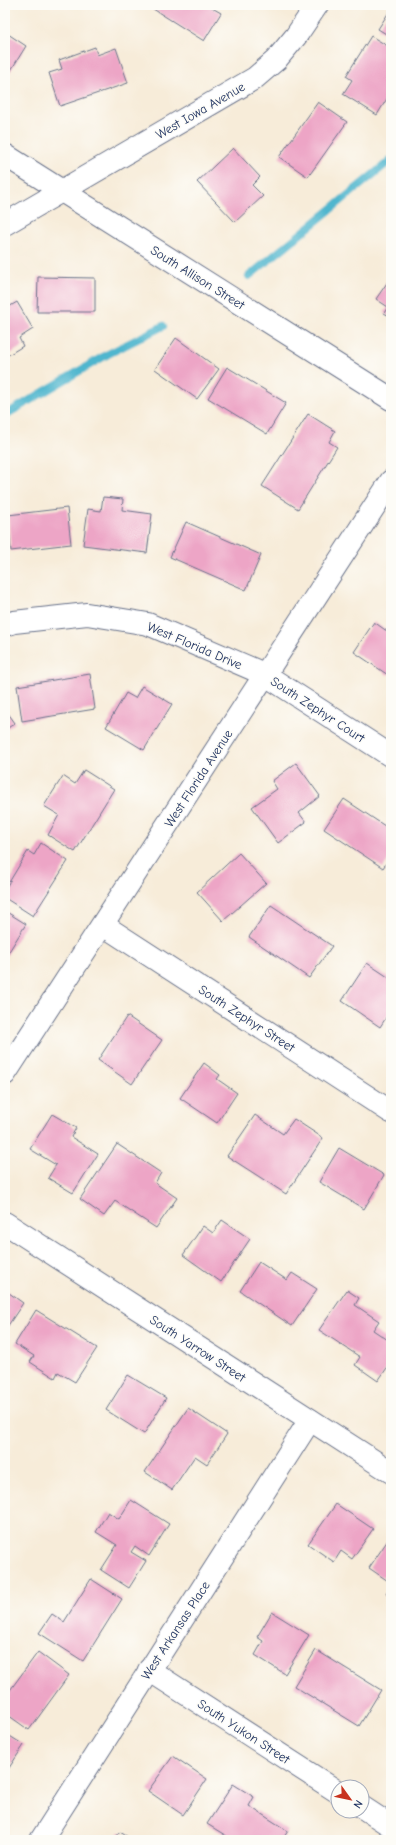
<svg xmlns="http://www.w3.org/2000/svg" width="396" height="1845" font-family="'Comic Neue',sans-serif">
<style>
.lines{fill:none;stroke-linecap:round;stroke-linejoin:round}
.stream{stroke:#50b6ce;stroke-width:8}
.building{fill:#eda5c6}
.minor-casing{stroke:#687189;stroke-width:24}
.minor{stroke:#fff;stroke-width:22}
.labels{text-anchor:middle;stroke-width:3;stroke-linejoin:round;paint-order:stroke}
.street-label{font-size:13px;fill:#1b2f5e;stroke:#fdfcf7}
</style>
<rect width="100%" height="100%" fill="#fdfcf7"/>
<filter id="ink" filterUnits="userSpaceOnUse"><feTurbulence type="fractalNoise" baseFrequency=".025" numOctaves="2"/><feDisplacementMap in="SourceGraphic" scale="8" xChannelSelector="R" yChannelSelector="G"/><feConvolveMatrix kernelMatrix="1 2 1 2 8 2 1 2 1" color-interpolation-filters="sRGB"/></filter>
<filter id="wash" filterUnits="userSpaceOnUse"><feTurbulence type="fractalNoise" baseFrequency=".012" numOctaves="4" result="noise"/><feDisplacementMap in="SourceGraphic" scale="16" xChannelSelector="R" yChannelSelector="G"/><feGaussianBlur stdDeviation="0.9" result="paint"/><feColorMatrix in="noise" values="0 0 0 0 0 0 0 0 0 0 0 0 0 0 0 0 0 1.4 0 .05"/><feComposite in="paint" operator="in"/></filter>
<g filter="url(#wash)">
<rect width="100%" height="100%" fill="#f7ecd9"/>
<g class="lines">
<!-- stream -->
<g class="stream">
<path d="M249,276L391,160"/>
<path d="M5,415L108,354L163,326"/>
</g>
</g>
<g id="blocks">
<!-- building -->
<g class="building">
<path d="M151,5H207L221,13L204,41L150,7Z"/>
<path d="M391,9V37L378,29Z"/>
<path d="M5,32L26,46L8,75L5,73Z"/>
<path d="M371,36L391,48V92L377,115L343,94L352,80L346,76Z"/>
<path d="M95,47L97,55L116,48L128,83L60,106L49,73L62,69L59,60Z"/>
<path d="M318,102L347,122L308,177L279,157Z"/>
<path d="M233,148L260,177L252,185L263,196L235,222L197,182Z"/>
<path d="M38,277L95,278V312H37Z"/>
<path d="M391,277V317L384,313L388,307L376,299Z"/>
<path d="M17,302L33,329L19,338L23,346L5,357V306L7,308Z"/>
<path d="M176,338L219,369L197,399L155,369Z"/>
<path d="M227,367L286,403L267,434L208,398Z"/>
<path d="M308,414L335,431L329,442L337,447L298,509L262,486Z"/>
<path d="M103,497L123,499L122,510L152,514L147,553L83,545L88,509L101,511Z"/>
<path d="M67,508L71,544L11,551L8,515Z"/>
<path d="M186,522L261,555L246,590L170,557Z"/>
<path d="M374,622L391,634V671L388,675L354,652Z"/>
<path d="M90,674L95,709L22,721L17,686Z"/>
<path d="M142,686L172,704L144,750L106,727L126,693L135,698Z"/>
<path d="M5,709L15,723L5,730Z"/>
<path d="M296,763L320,796L299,813L306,822L278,843L252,807L277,789L272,781Z"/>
<path d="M84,770L114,789L75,852L48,835L59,815L44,806L63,776L75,784Z"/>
<path d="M344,799L391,830V856L383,868L324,829Z"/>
<path d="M41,843L68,861L33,916L5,898V889L28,851L34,855Z"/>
<path d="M239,853L266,883L223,921L197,892Z"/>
<path d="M271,905L332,946L309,978L249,937Z"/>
<path d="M5,911L26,924L5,958Z"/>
<path d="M367,963L391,979V1010L380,1027L342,1001Z"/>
<path d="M127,1016L162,1040L132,1084L98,1060Z"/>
<path d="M204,1063L220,1075L217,1079L237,1093L217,1123L180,1098Z"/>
<path d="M52,1114L76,1128L71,1137L98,1154L73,1193L48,1178L56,1165L30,1149Z"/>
<path d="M255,1115L283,1134L294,1119L323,1138L286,1194L227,1156Z"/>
<path d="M117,1144L161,1173L155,1183L177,1198L156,1228L115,1201L104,1216L80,1199Z"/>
<path d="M339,1148L384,1175L364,1209L319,1182Z"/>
<path d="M222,1220L250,1239L221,1282L183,1255L203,1226L213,1233Z"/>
<path d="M259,1262L287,1280L292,1273L317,1289L292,1326L240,1291Z"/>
<path d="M5,1290L23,1303L5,1330Z"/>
<path d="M347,1290L359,1298L355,1305L379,1321L373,1330L391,1342V1362L378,1381L355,1365L360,1357L319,1330Z"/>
<path d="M36,1310L97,1348L75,1382L58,1372L55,1378L30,1362L34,1356L15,1344Z"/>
<path d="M128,1375L166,1398L144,1434L106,1410Z"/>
<path d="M188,1408L227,1434L207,1464L195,1456L172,1490L145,1472Z"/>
<path d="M131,1500L169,1524L149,1556L135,1546L131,1552L146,1561L129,1588L101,1570L117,1545L96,1532L108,1512L119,1519Z"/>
<path d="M336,1504L373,1529L352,1559L341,1551L334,1562L308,1544Z"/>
<path d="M388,1540L391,1542V1583L369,1568Z"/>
<path d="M91,1579L122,1599L83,1661L39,1633L52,1614L64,1622Z"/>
<path d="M391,1585V1597L386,1593Z"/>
<path d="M272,1612L309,1635L285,1674L255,1655L263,1641L257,1637Z"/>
<path d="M316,1650L381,1690L359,1726L294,1686Z"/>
<path d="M38,1652L69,1675L29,1730L5,1713V1697Z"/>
<path d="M5,1733L24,1745L5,1774Z"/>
<path d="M173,1756L207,1779L183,1815L148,1791Z"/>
<path d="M233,1784L254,1797L249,1806L288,1831L282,1840H233L207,1824Z"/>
<path d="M120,1832L133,1840H114Z"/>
</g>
</g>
</g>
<g filter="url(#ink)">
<use href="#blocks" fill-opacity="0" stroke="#687189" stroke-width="1"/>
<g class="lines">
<!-- minor casing -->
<g class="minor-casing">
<g id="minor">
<path d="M5,155L391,399"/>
<path d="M5,224L255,78L276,60L296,36L317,5"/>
<path d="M5,625L14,622L87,614L148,624L264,674L391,756"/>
<path d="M103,925L391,1112"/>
<path d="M5,1074L391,481"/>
<path d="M5,1223L391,1472"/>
<path d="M149,1670L338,1792"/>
<path d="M362,1807L391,1826"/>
<path d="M41,1840L310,1420"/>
</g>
</g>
<!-- minor -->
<use href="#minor" class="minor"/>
</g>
</g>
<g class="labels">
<!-- street labels -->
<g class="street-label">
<text transform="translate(200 110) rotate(-30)" y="5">West Iowa Avenue</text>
<text transform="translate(198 277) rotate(32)" y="5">South Allison Street</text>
<text transform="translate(195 645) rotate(23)" y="5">West Florida Drive</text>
<text transform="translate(318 709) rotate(33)" y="5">South Zephyr Court</text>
<text transform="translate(198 778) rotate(-57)" y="5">West Florida Avenue</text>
<text transform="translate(247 1018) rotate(33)" y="5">South Zephyr Street</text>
<text transform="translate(198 1348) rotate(33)" y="5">South Yarrow Street</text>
<text transform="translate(175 1630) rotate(-57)" y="5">West Arkansas Place</text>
<text transform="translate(244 1731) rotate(33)" y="5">South Yukon Street</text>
</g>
</g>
<!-- margin -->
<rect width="396" height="1845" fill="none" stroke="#fdfcf7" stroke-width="20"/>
<!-- north arrow -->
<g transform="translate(350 1799) rotate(123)"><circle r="19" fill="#fdfcf7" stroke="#a3aaba"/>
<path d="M0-3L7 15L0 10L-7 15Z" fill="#c8321e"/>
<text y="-6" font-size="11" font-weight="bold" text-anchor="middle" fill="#1b2f5e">N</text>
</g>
</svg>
